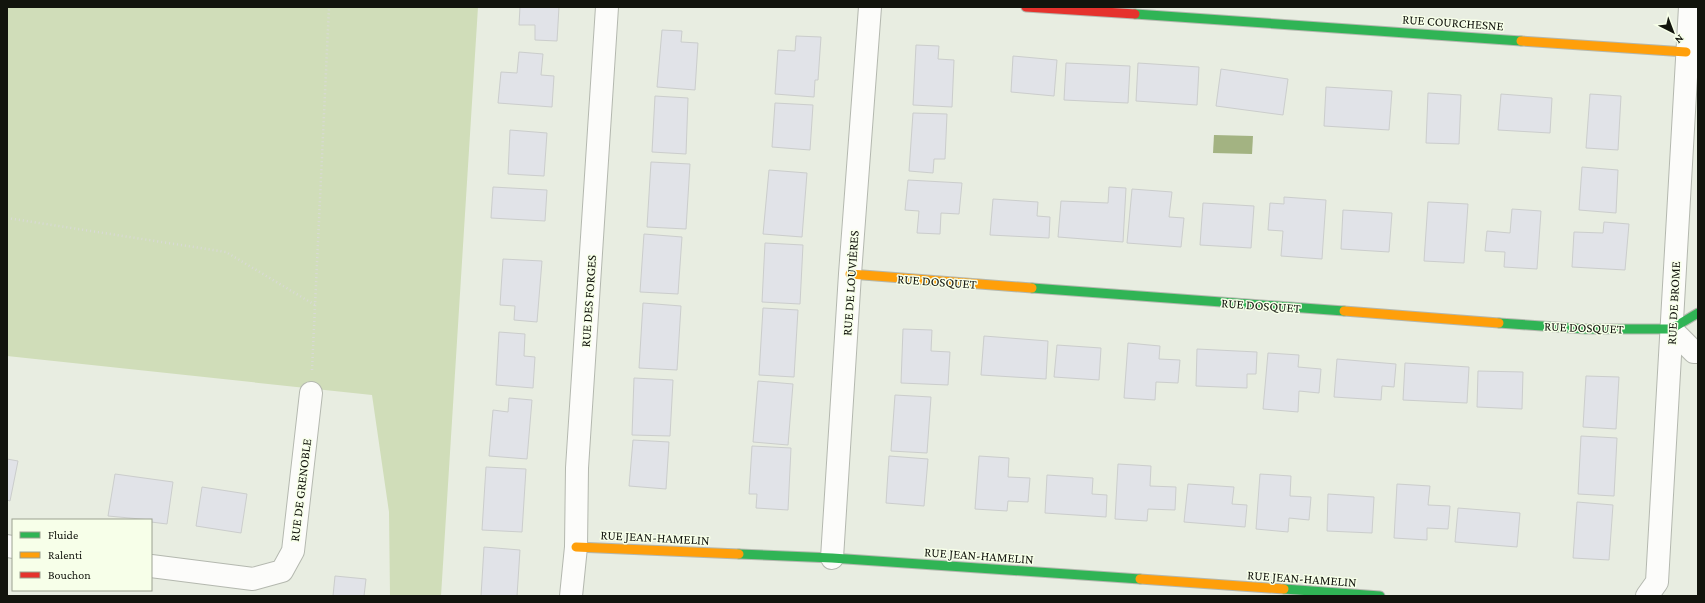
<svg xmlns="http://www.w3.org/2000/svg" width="1705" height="603" font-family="'Crimson Pro',serif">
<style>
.green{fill:#d0ddb9}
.water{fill:#a3b382}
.building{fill:#e1e3e8;stroke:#cbcdcc}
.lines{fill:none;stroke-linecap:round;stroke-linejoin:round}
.street-casing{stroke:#b4b8af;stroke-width:24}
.fast-casing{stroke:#b4b8af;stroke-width:11}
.slow-casing{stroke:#b4b8af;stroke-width:11}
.jam-casing{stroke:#b4b8af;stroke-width:11}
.path{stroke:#d9dad6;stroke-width:2.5;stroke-dasharray:1 3;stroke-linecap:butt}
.street{stroke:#fcfcfa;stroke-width:22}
.fast{stroke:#30b455;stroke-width:9}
.slow{stroke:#ff9f0a;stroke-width:9}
.jam{stroke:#e5322d;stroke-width:9}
.labels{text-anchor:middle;stroke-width:3;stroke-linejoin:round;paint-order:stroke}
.street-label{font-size:13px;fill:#12140d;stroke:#f7ffe9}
</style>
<rect width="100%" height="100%" fill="#e8ede1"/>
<!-- green -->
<path class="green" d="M7,7H478L441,596H390L389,512L372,395L7,356Z"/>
<!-- water -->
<path class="water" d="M1214,135L1253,136L1252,154L1213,153Z"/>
<!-- building -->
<g class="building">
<path d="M520,7H559L557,41L535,40V25H519Z"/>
<path d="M662,30L682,31L681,42L698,43L695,90L657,87Z"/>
<path d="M796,36L821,37L818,80H815L814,97L775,94L778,50L795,51Z"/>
<path d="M916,45L939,46L938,59L954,60L952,107L913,105Z"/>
<path d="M519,52L543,54L541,75L554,76L552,107L498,103L501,72L517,73Z"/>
<path d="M1013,56L1057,60L1054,96L1011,92Z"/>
<path d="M1066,63L1130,66L1128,103L1064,100Z"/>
<path d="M1138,63L1199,67L1197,105L1136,101Z"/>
<path d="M1221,69L1288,79L1283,115L1216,106Z"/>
<path d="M1326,87L1392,91L1389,130L1324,126Z"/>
<path d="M1428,93L1461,95L1459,144L1426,143Z"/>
<path d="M1501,94L1552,98L1550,133L1498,130Z"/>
<path d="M1590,94L1621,96L1618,150L1586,148Z"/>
<path d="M655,96L688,98L686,154L652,152Z"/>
<path d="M775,103L813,105L810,150L772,147Z"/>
<path d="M913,113L947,114L945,159H934L933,173L909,171Z"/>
<path d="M510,130L547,133L544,176L508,174Z"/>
<path d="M651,162L690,164L686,229L647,227Z"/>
<path d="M1582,167L1618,170L1616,213L1579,210Z"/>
<path d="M769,170L807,173L802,237L763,234Z"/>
<path d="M908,180L962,183L959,214L941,213L940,234L917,233L919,211L905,210Z"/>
<path d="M493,187L547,190L545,221L491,218Z"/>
<path d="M1109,187L1126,188L1123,242L1058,237L1061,201L1108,203Z"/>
<path d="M1132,189L1172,192L1169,217L1184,218L1181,247L1127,243Z"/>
<path d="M1284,197L1326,200L1322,259L1281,256L1283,231L1268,230L1270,203L1284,204Z"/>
<path d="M993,199L1038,202L1037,216L1050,217L1049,238L990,235Z"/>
<path d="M1428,202L1468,204L1464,263L1424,261Z"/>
<path d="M1203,203L1254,206L1251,248L1200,245Z"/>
<path d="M1512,209L1541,211L1537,269L1504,267L1505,252L1485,251L1487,231L1510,233Z"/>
<path d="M1343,210L1392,213L1389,252L1341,249Z"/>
<path d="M1604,222L1629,224L1625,270L1572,267L1574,232L1603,233Z"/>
<path d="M644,234L682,237L678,294L640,292Z"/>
<path d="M765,243L803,245L800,304L762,302Z"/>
<path d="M503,259L542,261L537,322L514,320L515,306L500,305Z"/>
<path d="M643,303L681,306L677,370L639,368Z"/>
<path d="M763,308L798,310L794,377L759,375Z"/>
<path d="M903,329L932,330L931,351L950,352L948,385L901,383Z"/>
<path d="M499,332L525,334L524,356L535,357L533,388L496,385Z"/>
<path d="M984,336L1048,341L1046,379L981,375Z"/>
<path d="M1128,343L1160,346L1159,359L1180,360L1178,383L1156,382L1155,400L1124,398Z"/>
<path d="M1057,345L1101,348L1099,380L1054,377Z"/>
<path d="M1197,349L1257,352L1256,374H1247V388L1196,386Z"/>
<path d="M1268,353L1299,355L1298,367L1321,369L1319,393L1299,391L1298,412L1263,409Z"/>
<path d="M1337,359L1396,364L1394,387L1382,386L1381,400L1334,397Z"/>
<path d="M1405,363L1469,367L1467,403L1403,400Z"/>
<path d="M1478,371L1523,372L1522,409L1477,407Z"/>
<path d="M1586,376L1619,377L1616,429L1583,427Z"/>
<path d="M634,378L673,380L670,436L632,435Z"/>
<path d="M758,381L793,384L788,445L753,442Z"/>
<path d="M895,395L931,397L927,453L891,451Z"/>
<path d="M509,398L532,400L527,459L489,456L493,410L508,412Z"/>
<path d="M1581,436L1617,438L1614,496L1578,494Z"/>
<path d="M633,440L669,442L666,489L629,486Z"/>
<path d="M752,446L791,448L788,510L756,508L757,494H749Z"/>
<path d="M889,456L928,459L924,506L886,503Z"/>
<path d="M979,456L1009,458L1008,477L1030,478L1028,502L1008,501L1007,511L975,509Z"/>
<path d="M7,459L18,461L10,501L7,500Z"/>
<path d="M1118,464L1151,466L1150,486L1176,487L1175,510L1148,509L1147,521L1115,519Z"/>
<path d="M486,467L526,469L522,532L482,530Z"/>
<path d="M115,474L173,482L167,524L151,522V520L108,516Z"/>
<path d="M1260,474L1291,476L1290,496L1311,497L1309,520L1289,518L1288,532L1256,529Z"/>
<path d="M1047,475L1093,478L1092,494L1107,495L1106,517L1045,513Z"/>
<path d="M1188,484L1234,487L1232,504L1247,505L1245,527L1184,522Z"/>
<path d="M1397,484L1430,486L1428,505L1450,506L1448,529L1427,528V540L1394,538Z"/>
<path d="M202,487L247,494L241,533L196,526Z"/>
<path d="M1328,494L1374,497L1372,533L1327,531Z"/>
<path d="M1577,502L1613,505L1609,560L1573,558Z"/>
<path d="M1458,508L1520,513L1517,547L1455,542Z"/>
<path d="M484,547L520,550L517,596H481Z"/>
<path d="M335,576L366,579L364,596H333Z"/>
</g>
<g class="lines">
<!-- street casing -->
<g class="street-casing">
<g id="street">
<path d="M1671,329L1694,352H1698"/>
<path d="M7,546L13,547"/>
<path d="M832,558L850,274L870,7"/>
<path d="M151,566L253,579L282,571L293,551L311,393"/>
<path d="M571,596L576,547L577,468L607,7"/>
<path d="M1647,596L1657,582L1690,7"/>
</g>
</g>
<!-- fast casing -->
<g class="fast-casing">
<g id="fast">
<path d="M1135,14L1521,41"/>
<path d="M1032,288L1344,311"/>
<path d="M1499,323L1585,329H1671L1698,313"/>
<path d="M739,554L832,558L1140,579"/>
<path d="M1284,589L1380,596"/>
</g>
</g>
<!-- slow casing -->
<g class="slow-casing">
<g id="slow">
<path d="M1521,41L1686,52"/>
<path d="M850,274L1032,288"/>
<path d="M1344,311L1499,323"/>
<path d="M576,547L739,554"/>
<path d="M1140,579L1284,589"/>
</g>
</g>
<!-- jam casing -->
<g class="jam-casing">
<path id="jam" d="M1026,7L1135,14"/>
</g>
<!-- path -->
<g class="path">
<path d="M7,218L226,252L315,305"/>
<path d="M312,370L329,7"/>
</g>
<!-- street -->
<use href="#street" class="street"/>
<!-- fast -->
<use href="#fast" class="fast"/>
<!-- slow -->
<use href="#slow" class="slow"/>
<!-- jam -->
<use href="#jam" class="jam"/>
</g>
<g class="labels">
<!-- street labels -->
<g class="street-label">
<text transform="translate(1453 22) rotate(4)" y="5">RUE COURCHESNE</text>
<text transform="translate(937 281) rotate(4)" y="5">RUE DOSQUET</text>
<text transform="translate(850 283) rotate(-86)" y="5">RUE DE LOUVIÈRES</text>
<text transform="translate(588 301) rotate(-86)" y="5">RUE DES FORGES</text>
<text transform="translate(1673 303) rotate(-87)" y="5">RUE DE BROME</text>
<text transform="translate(1261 305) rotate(4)" y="5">RUE DOSQUET</text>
<text transform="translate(1584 327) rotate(2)" y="5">RUE DOSQUET</text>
<text transform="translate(300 490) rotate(-83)" y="5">RUE DE GRENOBLE</text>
<text transform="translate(655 537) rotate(3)" y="5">RUE JEAN-HAMELIN</text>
<text transform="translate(979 555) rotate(4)" y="5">RUE JEAN-HAMELIN</text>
<text transform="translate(1302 578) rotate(4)" y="5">RUE JEAN-HAMELIN</text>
</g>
</g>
<!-- border -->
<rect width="1705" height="603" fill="none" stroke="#12140d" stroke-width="16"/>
<!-- legend -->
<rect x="12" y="519" width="140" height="72" fill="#f7ffe9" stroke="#9ba191"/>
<rect x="20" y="532" width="20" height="6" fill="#30b455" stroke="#9ba191"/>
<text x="48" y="539" font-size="12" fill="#12140d">Fluide</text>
<rect x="20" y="552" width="20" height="6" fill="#ff9f0a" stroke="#9ba191"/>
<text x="48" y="559" font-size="12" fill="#12140d">Ralenti</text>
<rect x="20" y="572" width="20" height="6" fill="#e5322d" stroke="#9ba191"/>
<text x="48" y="579" font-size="12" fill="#12140d">Bouchon</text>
<!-- north arrow -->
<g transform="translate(1673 32) rotate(138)" stroke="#f7ffe9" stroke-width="3" paint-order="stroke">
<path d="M0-3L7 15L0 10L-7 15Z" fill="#12140d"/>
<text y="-6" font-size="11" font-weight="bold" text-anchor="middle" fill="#12140d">N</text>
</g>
</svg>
